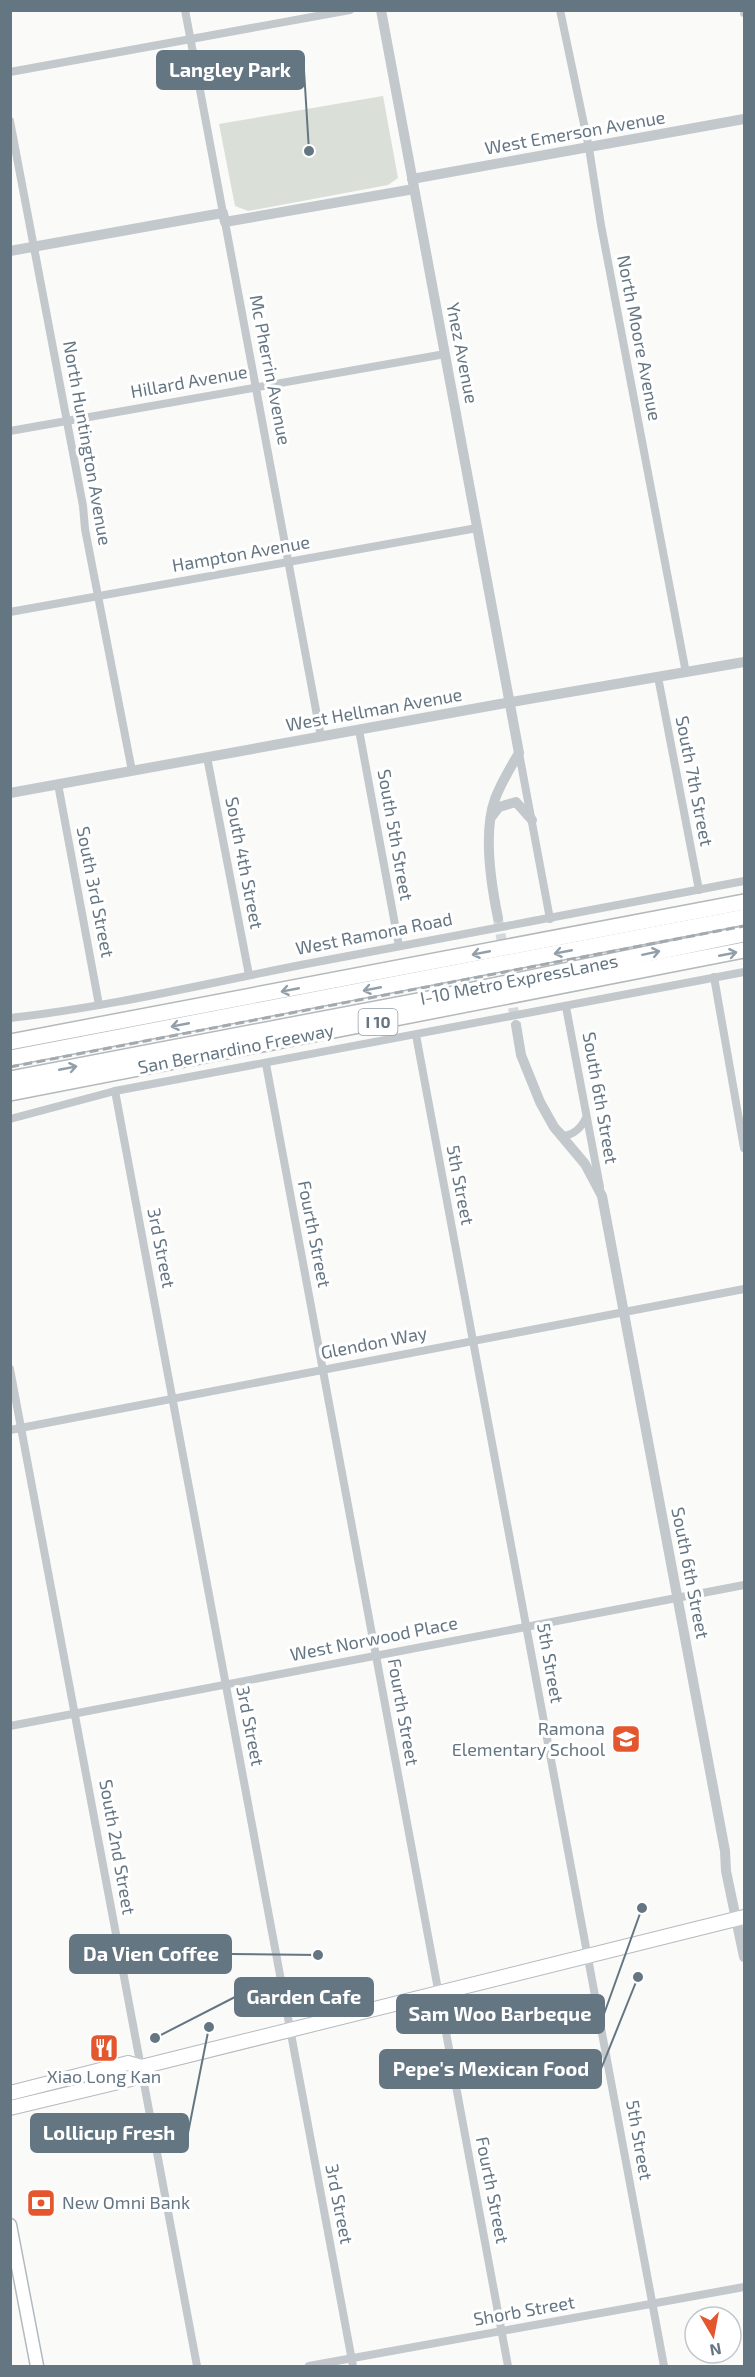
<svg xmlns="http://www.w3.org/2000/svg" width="755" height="2377" font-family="'Exo 2',sans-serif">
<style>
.green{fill:#dadfd7}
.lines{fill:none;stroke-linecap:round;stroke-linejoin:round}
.tertiary-tunnel{stroke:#d5d9db;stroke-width:10;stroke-dasharray:10 5;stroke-linecap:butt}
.secondary-casing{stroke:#b3babf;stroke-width:15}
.primary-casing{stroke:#b5babe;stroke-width:16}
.motorway-casing{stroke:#b4b9bd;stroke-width:18}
.minor{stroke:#c3c8cc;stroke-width:8}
.tertiary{stroke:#c3c8cc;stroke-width:10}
.secondary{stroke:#fff;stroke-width:12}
.primary{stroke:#fff;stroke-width:14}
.motorway{stroke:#fff;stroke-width:15}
.rail{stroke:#a2aab0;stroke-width:3;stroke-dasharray:9 4.5;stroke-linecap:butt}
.oneway{stroke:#939fa8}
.labels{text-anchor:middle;stroke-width:6;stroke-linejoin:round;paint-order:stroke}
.shield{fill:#fff;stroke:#939fa8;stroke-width:1.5}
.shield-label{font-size:16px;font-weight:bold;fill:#657683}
.street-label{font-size:18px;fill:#657683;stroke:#fff}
.poi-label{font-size:18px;fill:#657683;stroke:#fff;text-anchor:end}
.leader{fill:none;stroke:#657683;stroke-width:2}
.callout-dot{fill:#657683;stroke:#fff;stroke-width:2}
.callout{fill:#657683;stroke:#657683;stroke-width:2}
.callout-label{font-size:20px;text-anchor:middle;font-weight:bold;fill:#fff}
</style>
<rect width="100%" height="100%" fill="#fafaf8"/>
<!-- green -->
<path class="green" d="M383,96L398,178L388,185L248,211L235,206L219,124Z"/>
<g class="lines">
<!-- tertiary-tunnel -->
<path class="tertiary-tunnel" d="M498,919L516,1025"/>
<!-- secondary casing -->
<g class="secondary-casing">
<path id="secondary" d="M10,2225L37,2366"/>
</g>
<!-- primary casing -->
<g class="primary-casing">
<g id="primary">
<path d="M10,2093L128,2063L141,2067L744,1917"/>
<path d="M10,2108L131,2079L141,2067"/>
</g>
</g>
<!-- motorway casing -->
<g class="motorway-casing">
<g id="motorway">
<path d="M10,1042L744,902"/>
<path d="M10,1058L744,917"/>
<path d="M10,1079L444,996L744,934"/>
<path d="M10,1093L744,950"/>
</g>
</g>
<!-- minor -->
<g class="minor">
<path d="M185,10L223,213"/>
<path d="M560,10L589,148L601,225L686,673"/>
<path d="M744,10V13"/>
<path d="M10,72L350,10"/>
<path d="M10,121L83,506L85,529L132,771"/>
<path d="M225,222L321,737"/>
<path d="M10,431L445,354"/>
<path d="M10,612L477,528"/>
<path d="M658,677L699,890"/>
<path d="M359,730L399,946"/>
<path d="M519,753L550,919"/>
<path d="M207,757L249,975"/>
<path d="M58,784L99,1005"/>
<path d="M714,977L744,1148"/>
<path d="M566,1007L600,1187"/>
<path d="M10,1018C110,1007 208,983 306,964C452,936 598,909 744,881"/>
<path d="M416,1035L664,2366"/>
<path d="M266,1064L508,2366"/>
<path d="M115,1091L353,2366"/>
<path d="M10,1119L115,1091L744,972"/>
<path d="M560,1132L564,1136C575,1134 581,1128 586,1118"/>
<path d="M10,1369L197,2366"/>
<path d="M10,1430L744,1289"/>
<path d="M10,1726L744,1585"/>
<path d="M309,2366L744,2287"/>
</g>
<!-- tertiary -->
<g class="tertiary">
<path d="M381,10L519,753C510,768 501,783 495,799C483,832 491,884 498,918"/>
<path d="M412,179L744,119"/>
<path d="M10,251L211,215L223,213L225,222L414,189"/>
<path d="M10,793L500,704L744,662"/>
<path d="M492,816L499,807L516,802L532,820"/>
<path d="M516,1025L521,1055L540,1102L554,1127L585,1164L602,1196L725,1851L726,1871L744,1957"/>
</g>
<!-- secondary -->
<use href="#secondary" class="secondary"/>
<!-- primary -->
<use href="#primary" class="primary"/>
<!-- motorway -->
<use href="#motorway" class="motorway"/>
<!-- rail -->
<path class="rail" d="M10,1067L744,926"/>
</g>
<!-- one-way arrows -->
<defs><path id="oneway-shaft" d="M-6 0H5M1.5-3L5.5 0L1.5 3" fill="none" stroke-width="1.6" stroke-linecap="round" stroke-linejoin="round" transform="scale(1.5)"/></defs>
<g class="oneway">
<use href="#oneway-shaft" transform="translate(563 952) rotate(169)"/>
<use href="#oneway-shaft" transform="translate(481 953) rotate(169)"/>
<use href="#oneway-shaft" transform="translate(651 953) rotate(-12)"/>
<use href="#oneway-shaft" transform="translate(728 954) rotate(-11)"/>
<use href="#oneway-shaft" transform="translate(372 989) rotate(169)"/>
<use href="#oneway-shaft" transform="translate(290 990) rotate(169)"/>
<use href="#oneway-shaft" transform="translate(180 1025) rotate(169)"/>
<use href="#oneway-shaft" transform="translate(68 1068) rotate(-11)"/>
</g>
<!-- icons -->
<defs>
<g id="school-square" transform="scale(1.5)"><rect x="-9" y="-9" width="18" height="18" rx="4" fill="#e4572e" stroke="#fff"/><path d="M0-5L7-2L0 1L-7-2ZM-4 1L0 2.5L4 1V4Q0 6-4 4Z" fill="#fff"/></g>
<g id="restaurant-square" transform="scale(1.5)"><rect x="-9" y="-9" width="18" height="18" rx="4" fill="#e4572e" stroke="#fff"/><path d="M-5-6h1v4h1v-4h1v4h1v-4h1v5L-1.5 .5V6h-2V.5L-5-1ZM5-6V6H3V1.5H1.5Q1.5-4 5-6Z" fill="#fff"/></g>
<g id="bank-square" transform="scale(1.5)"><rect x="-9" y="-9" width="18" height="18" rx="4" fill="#e4572e" stroke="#fff"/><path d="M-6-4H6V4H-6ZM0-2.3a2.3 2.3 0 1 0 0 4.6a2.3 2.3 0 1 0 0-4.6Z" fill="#fff"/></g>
</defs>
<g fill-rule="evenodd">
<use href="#school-square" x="626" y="1739"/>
<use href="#restaurant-square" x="104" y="2048"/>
<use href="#bank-square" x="41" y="2203"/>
</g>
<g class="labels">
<!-- shield labels -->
<rect class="shield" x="358.5" y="1009" width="39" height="26" rx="4.5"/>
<g class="shield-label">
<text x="378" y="1028">I 10</text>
</g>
<!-- street labels -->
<g class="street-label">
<text transform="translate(575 133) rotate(-10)" y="6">West Emerson Avenue</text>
<text transform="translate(639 338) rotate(79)" y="6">North Moore Avenue</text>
<text transform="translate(462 353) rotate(79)" y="6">Ynez Avenue</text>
<text transform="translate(270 370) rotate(79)" y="6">Mc Pherrin Avenue</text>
<text transform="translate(189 382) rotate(-10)" y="6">Hillard Avenue</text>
<text transform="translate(87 443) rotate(80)" y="6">North Huntington Avenue</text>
<text transform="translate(241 554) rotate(-10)" y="6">Hampton Avenue</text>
<text transform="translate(374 710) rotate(-10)" y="6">West Hellman Avenue</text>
<text transform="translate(694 781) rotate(79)" y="6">South 7th Street</text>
<text transform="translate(395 835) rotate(80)" y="6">South 5th Street</text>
<text transform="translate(244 863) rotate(79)" y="6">South 4th Street</text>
<text transform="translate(95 892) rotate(79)" y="6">South 3rd Street</text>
<text transform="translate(374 934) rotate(-11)" y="6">West Ramona Road</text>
<text transform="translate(519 980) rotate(-11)" y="6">I-10 Metro ExpressLanes</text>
<text transform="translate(236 1049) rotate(-11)" y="6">San Bernardino Freeway</text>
<text transform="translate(600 1098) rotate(80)" y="6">South 6th Street</text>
<text transform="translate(460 1185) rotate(79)" y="6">5th Street</text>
<text transform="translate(314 1234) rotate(79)" y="6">Fourth Street</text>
<text transform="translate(161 1248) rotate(79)" y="6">3rd Street</text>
<text transform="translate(374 1343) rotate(-11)" y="6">Glendon Way</text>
<text transform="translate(690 1573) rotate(79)" y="6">South 6th Street</text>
<text transform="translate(374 1639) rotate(-11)" y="6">West Norwood Place</text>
<text transform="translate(550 1663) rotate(80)" y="6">5th Street</text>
<text transform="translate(403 1712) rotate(80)" y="6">Fourth Street</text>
<text transform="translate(250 1726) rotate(79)" y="6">3rd Street</text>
<text transform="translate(117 1847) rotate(80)" y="6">South 2nd Street</text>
<text transform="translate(639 2140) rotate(80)" y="6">5th Street</text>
<text transform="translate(492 2190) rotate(79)" y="6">Fourth Street</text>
<text transform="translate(339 2204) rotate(79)" y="6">3rd Street</text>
<text transform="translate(524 2311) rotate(-10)" y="6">Shorb Street</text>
</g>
<!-- poi labels -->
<g class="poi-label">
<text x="605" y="1735">Ramona<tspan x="605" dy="21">Elementary School</tspan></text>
<text x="104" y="2083" text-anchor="middle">Xiao Long Kan</text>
<text x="62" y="2209" text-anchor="start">New Omni Bank</text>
</g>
</g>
<!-- callouts -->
<path class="leader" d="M309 151L304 70M318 1955L231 1954M155 2038L235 1997M642 1908L604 2014M638 1977L601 2069M209 2027L188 2133"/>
<g class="callout-dot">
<circle cx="309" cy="151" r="6"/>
<circle cx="318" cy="1955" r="6"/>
<circle cx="155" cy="2038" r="6"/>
<circle cx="642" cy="1908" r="6"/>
<circle cx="638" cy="1977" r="6"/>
<circle cx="209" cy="2027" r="6"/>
</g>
<g class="callout">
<rect x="157" y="51" width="147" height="38" rx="6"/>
<rect x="70" y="1935" width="161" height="38" rx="6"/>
<rect x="235" y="1978" width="138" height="38" rx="6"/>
<rect x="397" y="1995" width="207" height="38" rx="6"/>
<rect x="380" y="2050" width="221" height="38" rx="6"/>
<rect x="31" y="2114" width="157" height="38" rx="6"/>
</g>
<g class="callout-label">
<text x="230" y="77">Langley Park</text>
<text x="151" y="1961">Da Vien Coffee</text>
<text x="304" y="2004">Garden Cafe</text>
<text x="500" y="2021">Sam Woo Barbeque</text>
<text x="491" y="2076">Pepe's Mexican Food</text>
<text x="109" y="2140">Lollicup Fresh</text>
</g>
<!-- border -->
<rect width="755" height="2377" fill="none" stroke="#657683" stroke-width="24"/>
<!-- north arrow -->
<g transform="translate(713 2335) rotate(170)"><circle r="28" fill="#ffffff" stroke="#c1c8cd" stroke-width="1.5"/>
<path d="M0-4.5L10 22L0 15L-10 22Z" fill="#e4572e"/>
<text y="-9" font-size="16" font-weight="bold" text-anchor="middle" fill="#657683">N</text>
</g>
</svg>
